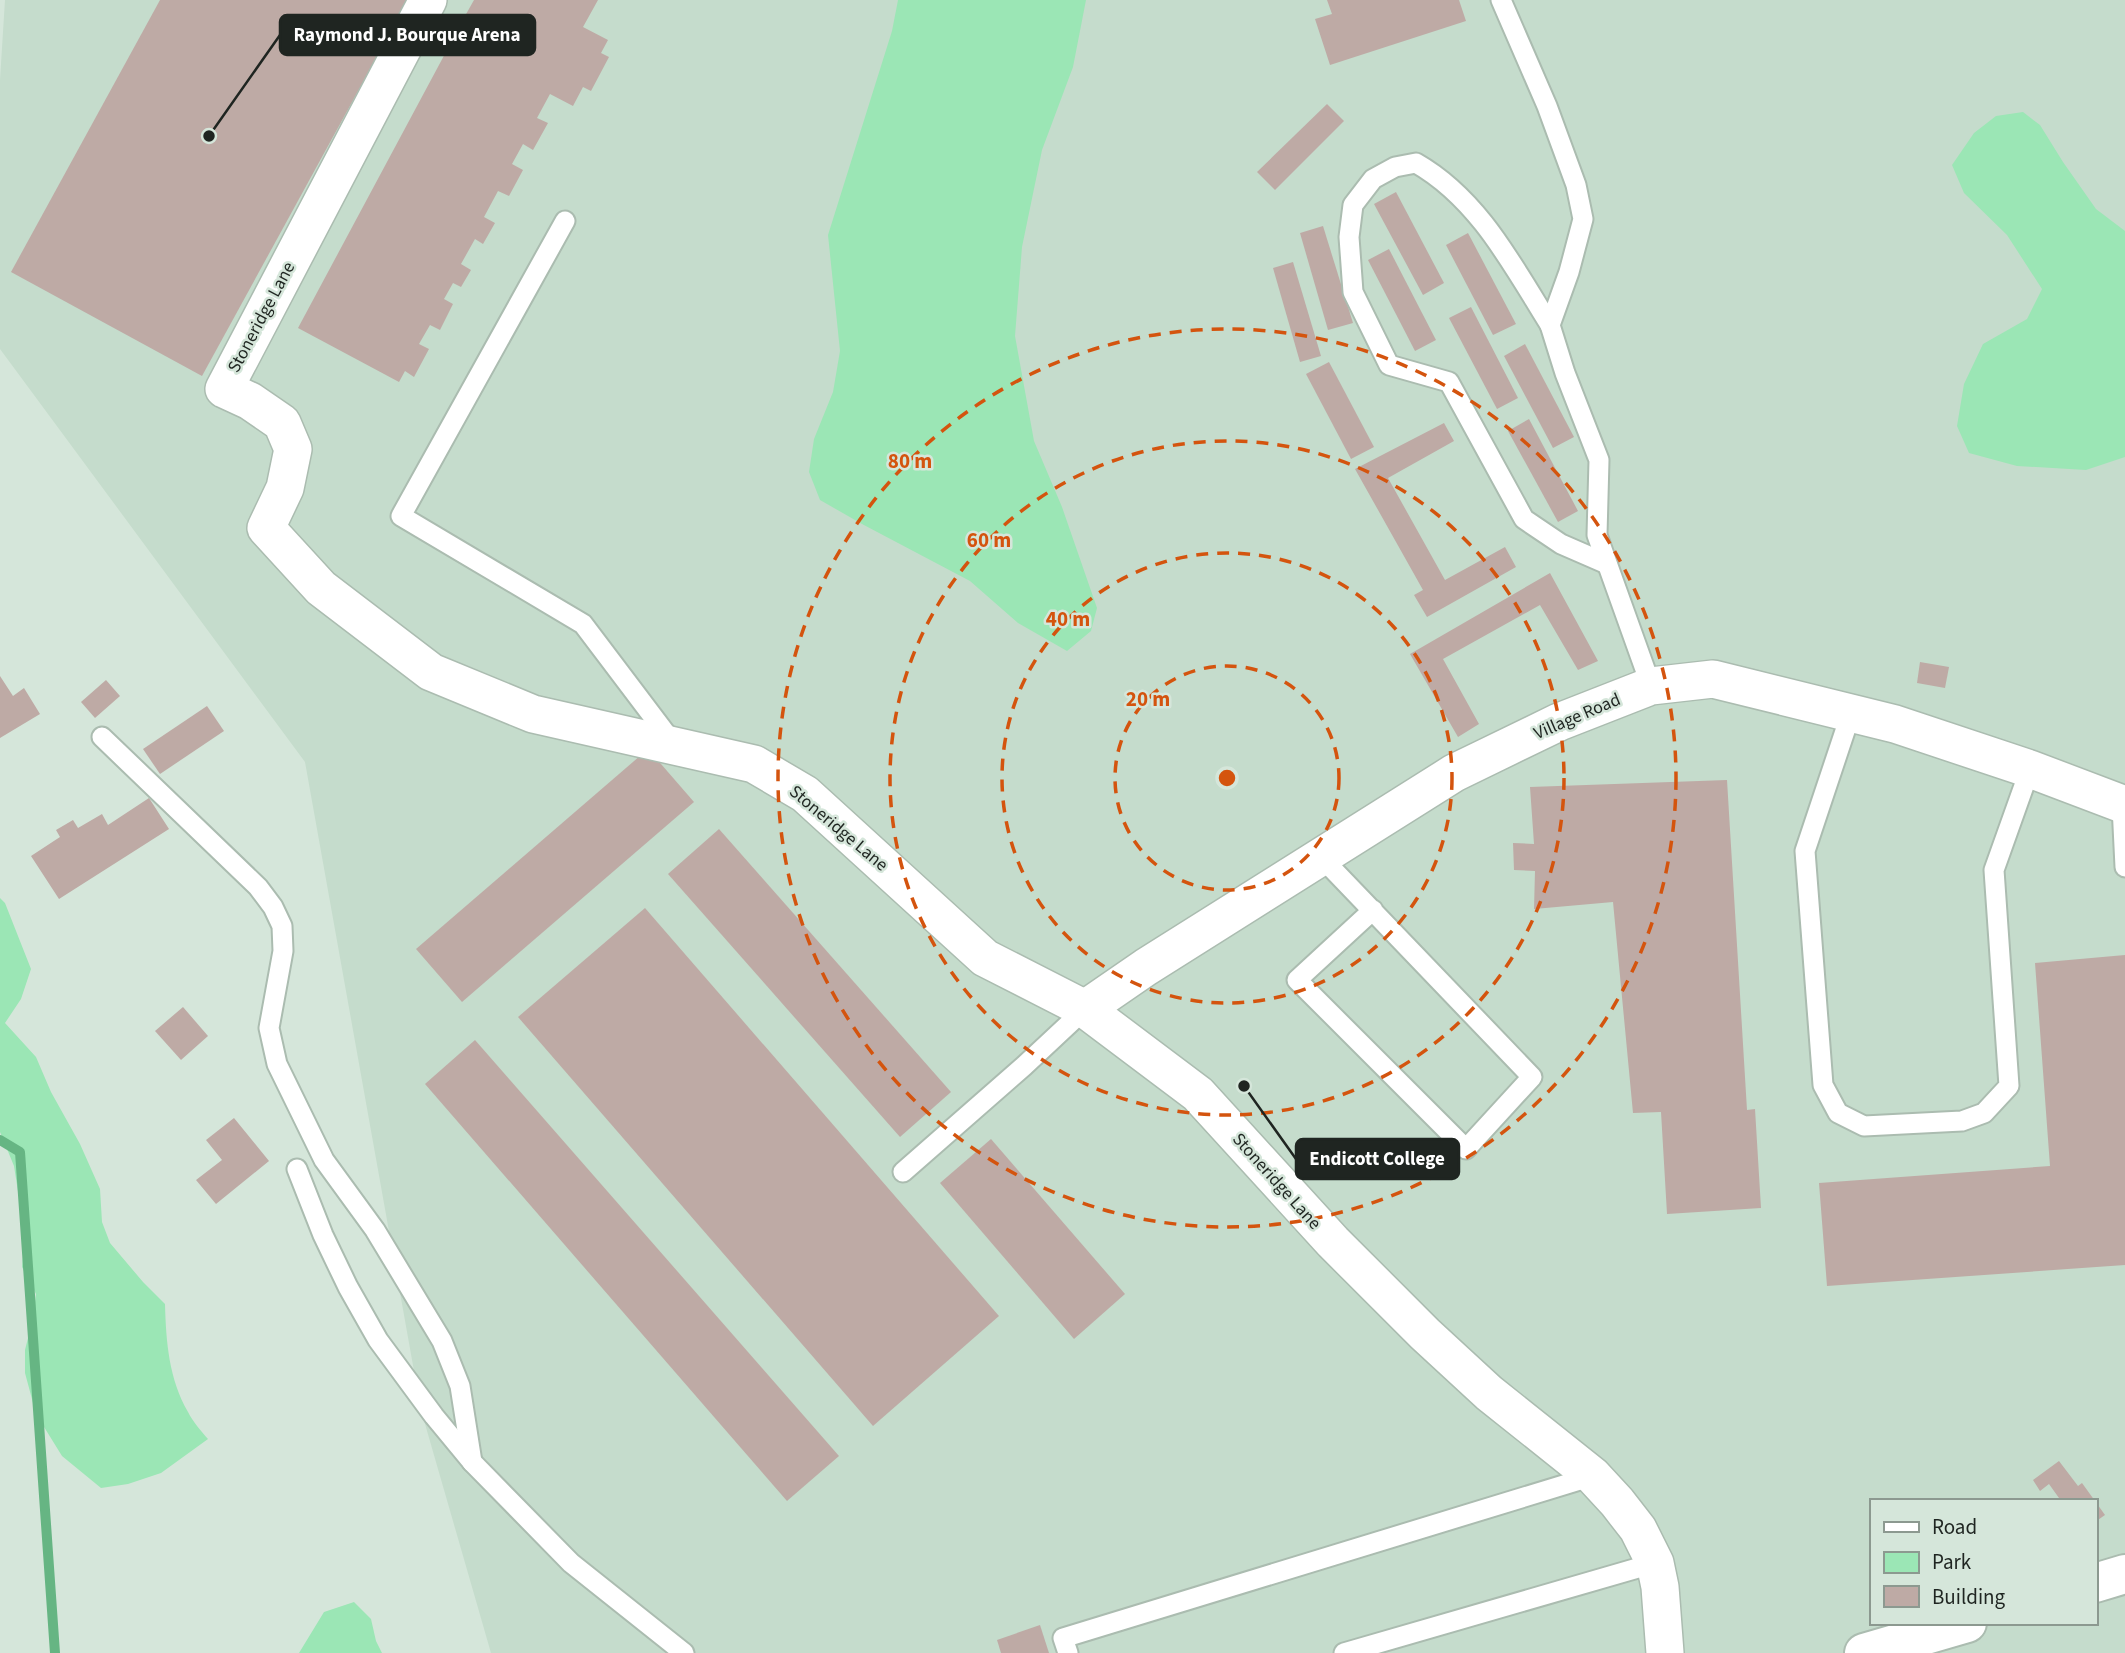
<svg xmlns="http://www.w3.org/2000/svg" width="2125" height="1653" font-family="'Source Sans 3',sans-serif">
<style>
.built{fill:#c5dccc;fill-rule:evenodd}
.green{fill:#9be6b5}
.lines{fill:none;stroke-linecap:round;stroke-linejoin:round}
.stream{stroke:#66b583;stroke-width:10}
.building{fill:#beaaa5}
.lane-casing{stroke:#abbcb0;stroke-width:23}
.street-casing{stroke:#abbcb0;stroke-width:40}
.secondary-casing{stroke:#abbcb0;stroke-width:42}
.lane{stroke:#fff;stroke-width:19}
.street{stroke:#fff;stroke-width:37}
.secondary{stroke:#fff;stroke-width:38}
.ring{fill:none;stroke:#d4540e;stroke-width:3.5;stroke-dasharray:12 9}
.labels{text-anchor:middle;stroke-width:5;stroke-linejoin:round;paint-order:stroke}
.street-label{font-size:18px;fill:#1f2521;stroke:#d5e6da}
.centre{fill:#d4540e;stroke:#d5e6da;stroke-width:3.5}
.ring-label{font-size:21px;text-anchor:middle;font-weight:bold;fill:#d4540e;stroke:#d5e6da;stroke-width:5;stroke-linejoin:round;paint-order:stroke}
.leader{fill:none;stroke:#1f2521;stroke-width:2.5}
.callout-dot{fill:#1f2521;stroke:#d5e6da;stroke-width:2.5}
.callout{fill:#1f2521;stroke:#1f2521;stroke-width:2.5}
.callout-label{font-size:19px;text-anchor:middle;font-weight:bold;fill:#fff}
</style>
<rect width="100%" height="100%" fill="#d5e6da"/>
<!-- built -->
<path class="built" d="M5,0H2125V1653H491L421,1410L305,762L0,349V80ZM1871,1501H2095V1623H1871Z"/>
<!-- green -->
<g class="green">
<path d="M898,0H1086L1073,67L1042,150L1022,247L1015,336L1034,441L1062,507L1097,608L1091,631L1067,651L1018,623L970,581L862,524L820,500L809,472L814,439L833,392L840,351L828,235L892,31Z"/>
<path d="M2023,112L2040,125L2063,162L2096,209L2125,231V457L2086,470L2017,466L1969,453L1957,426L1964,384L1983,344L2027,319L2042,289L2007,235L1964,193L1952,165L1974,133L1996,116Z"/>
<path d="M0,898L5,903L31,969L21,999L5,1023L36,1057L51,1092L80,1144L100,1189L102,1222L110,1243L143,1282L165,1304C166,1342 169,1379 188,1412C193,1422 201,1431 208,1439L161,1473L128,1484L101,1488L62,1456L36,1414L25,1373V1350L33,1318L36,1294L22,1267L25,1236L14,1166L0,1132Z"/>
<path d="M354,1602L371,1619L376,1641L382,1653H299L324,1612Z"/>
</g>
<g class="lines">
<!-- stream -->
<path class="stream" d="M0,1140L20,1152L55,1653"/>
</g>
<!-- building -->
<g class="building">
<path d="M160,0H408L202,376L11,272Z"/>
<path d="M474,0H598L583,27L608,40L601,53L609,57L591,91L583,87L573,106L550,94L537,118L548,123L533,150L523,144L512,164L523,170L509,196L498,191L484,217L495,223L483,244L475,239L461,264L471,270L461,287L453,283L444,299L453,304L440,330L430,325L419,344L429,349L414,377L405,371L399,382L298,328L454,37L461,40L472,19L465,16Z"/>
<path d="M1327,0H1459L1466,21L1330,65L1315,19L1332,14Z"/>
<path d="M1327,104L1344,121L1275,190L1257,172Z"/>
<path d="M1396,192L1444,283L1423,295L1374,204Z"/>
<path d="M1323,226L1353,323L1328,330L1300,233Z"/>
<path d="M1468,233L1516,324L1493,335L1446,245Z"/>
<path d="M1389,249L1436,340L1415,351L1368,260Z"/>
<path d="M1293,262L1321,356L1300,362L1273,268Z"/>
<path d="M1471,307L1518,398L1497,409L1449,318Z"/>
<path d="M1525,344L1574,437L1553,448L1504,356Z"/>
<path d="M1329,362L1374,447L1351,459L1306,374Z"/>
<path d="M1529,419L1578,511L1558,522L1508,431Z"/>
<path d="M1444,423L1454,441L1388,478L1445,580L1505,547L1516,567L1427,617L1414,595L1423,590L1355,469Z"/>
<path d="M1550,573L1598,661L1578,670L1540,605L1443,659L1479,724L1458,737L1410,654Z"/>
<path d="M1920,662L1949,667L1945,688L1917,683Z"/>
<path d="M0,676L13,696L24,688L40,714L0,738Z"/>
<path d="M106,680L120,696L95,718L81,702Z"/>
<path d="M207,706L224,731L160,774L143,749Z"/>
<path d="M648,749L694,802L462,1002L416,949Z"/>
<path d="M1727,780L1747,1110L1755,1109L1761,1208L1667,1214L1661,1112L1633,1113L1613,902L1534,909L1535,871L1514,870L1513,843L1534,844L1530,787Z"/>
<path d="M149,798L169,829L59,899L31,856L60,837L56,830L73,820L78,828L102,814L108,825Z"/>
<path d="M719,829L951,1092L900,1137L668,874Z"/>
<path d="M645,908L999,1316L873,1426L518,1017Z"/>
<path d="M2125,955V1265L1827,1286L1819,1183L2050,1166L2035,963Z"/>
<path d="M183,1007L208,1036L181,1060L155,1031Z"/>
<path d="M475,1040L839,1456L787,1501L425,1084Z"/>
<path d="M234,1118L269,1161L216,1204L196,1180L222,1160L206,1140Z"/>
<path d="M991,1139L1125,1294L1074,1339L940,1183Z"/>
<path d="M2059,1461L2078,1486L2082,1483L2095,1501H2055L2059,1498L2049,1484L2040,1491L2033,1480Z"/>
<path d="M2095,1501L2105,1515L2095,1522Z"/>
<path d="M1040,1625L1049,1653H1001L997,1640Z"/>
</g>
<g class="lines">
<!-- lane casing -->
<g class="lane-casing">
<g id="lane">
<path d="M1501,0L1547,106L1576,185L1583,219L1569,272L1550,325L1565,373L1599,460L1597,535L1651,686"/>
<path d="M565,221L401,516L583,624L673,743"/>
<path d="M1550,325C1513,266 1479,199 1416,163L1395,167L1373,179L1353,205L1349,237L1353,292L1389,365L1449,382L1524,519L1561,544L1607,564"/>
<path d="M1851,713L1805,851L1823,1085L1838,1113L1864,1126L1962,1121L1984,1113L2009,1086L1994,870L2030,769"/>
<path d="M102,737L258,887L273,907L282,926L283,951L269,1028L277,1064L324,1160L375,1230L442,1341L460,1386L472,1462"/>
<path d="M2122,805L2125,867"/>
<path d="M1321,857L1532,1077L1466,1149L1297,980L1373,910"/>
<path d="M297,1169L323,1235L348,1287L378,1340L434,1416L472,1462L571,1563L684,1653"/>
<path d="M903,1172L1024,1066L1085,1009"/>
<path d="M1068,1653L1063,1638L1593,1476"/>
<path d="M1344,1653L1655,1563"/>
</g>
</g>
<!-- street casing -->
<g class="street-casing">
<g id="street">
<path d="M428,0L224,389L250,401L282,423L293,449L285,488L266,528L321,588L431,672L533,714L754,764L805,794L985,958L1085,1009L1198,1094L1333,1242L1425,1334L1489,1393L1593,1476L1617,1502L1638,1529L1655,1563L1660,1587L1665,1653"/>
<path d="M1085,1009L1146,967L1454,773L1559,722L1651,686L1713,679L1895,724L2030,769L2125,805"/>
</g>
</g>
<!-- secondary casing -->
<g class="secondary-casing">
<g id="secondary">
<path d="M2095,1583L2125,1574"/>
<path d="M1864,1653L1967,1623"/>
</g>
</g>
<!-- lane -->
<use href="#lane" class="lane"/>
<!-- street -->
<use href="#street" class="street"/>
<!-- secondary -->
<use href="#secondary" class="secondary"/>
</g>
<!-- distance rings -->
<g class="ring">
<circle cx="1227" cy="778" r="112"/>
<circle cx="1227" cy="778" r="225"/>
<circle cx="1227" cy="778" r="337"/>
<circle cx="1227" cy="778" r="449"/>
</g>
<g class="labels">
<!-- street labels -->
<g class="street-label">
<text transform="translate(261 317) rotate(-62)" y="6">Stoneridge Lane</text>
<text transform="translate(1577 716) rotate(-23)" y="6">Village Road</text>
<text transform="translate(839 828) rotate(40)" y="6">Stoneridge Lane</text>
<text transform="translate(1277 1181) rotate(48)" y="6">Stoneridge Lane</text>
</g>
</g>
<circle cx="1227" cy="778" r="10" class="centre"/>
<g class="ring-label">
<text x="910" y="468">80 m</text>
<text x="989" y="547">60 m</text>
<text x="1068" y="626">40 m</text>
<text x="1148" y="706">20 m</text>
</g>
<!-- callouts -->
<path class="leader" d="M209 136L280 35M1244 1086L1296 1159"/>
<g class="callout-dot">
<circle cx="209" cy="136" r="7"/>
<circle cx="1244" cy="1086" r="7"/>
</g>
<g class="callout">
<rect x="280" y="15" width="255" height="40" rx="7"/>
<rect x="1296" y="1139" width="163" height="40" rx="7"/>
</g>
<g class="callout-label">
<text x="407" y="41">Raymond J. Bourque Arena</text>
<text x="1377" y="1165">Endicott College</text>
</g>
<!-- legend -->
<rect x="1870" y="1499" width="228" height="126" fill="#d5e6da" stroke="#8c9990" stroke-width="2"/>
<rect x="1884" y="1522" width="35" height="10" fill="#ffffff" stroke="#8c9990" stroke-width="2"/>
<text x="1932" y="1534" font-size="21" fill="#1f2521">Road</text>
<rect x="1884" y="1552" width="35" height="21" fill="#9be6b5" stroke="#8c9990" stroke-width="2"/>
<text x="1932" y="1569" font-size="21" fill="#1f2521">Park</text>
<rect x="1884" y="1586" width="35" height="21" fill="#beaaa5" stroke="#8c9990" stroke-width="2"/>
<text x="1932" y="1604" font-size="21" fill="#1f2521">Building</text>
</svg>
